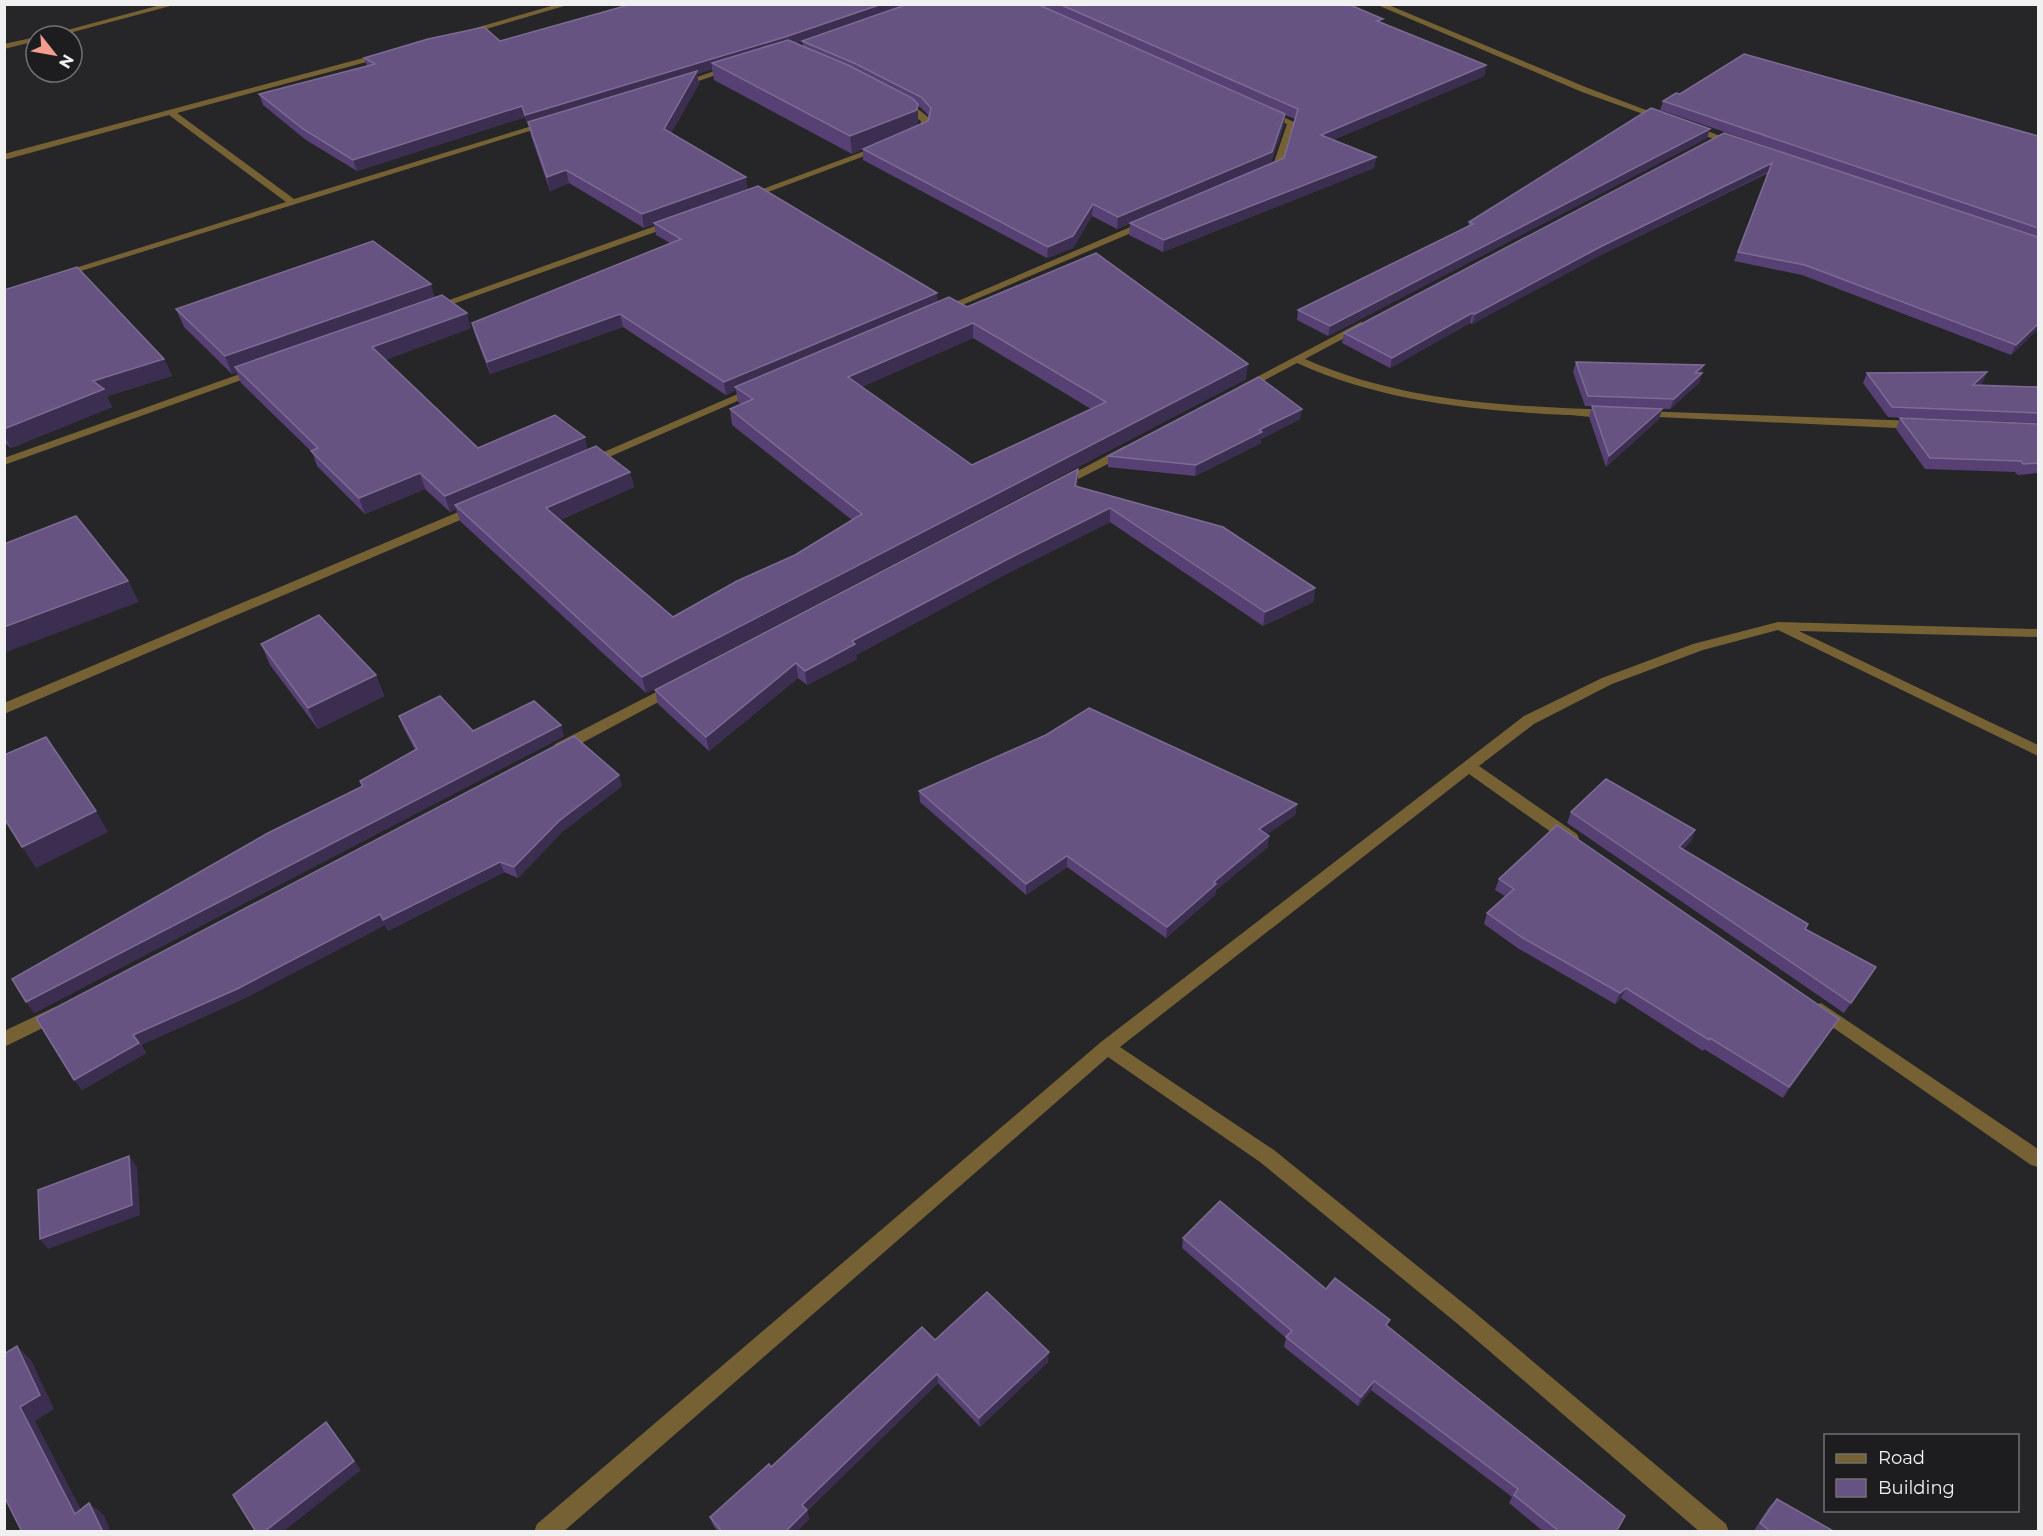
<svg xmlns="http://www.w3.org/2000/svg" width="2043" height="1536" font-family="Montserrat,sans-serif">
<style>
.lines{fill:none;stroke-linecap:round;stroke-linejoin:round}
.minor{fill:#756133;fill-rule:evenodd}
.wall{fill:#564074;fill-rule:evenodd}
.shaded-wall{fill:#3c2e50}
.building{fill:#665382;stroke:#7c6c93;stroke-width:1.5;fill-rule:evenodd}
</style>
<rect width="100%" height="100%" fill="#262628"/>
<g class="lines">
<!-- minor -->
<g class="minor">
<path d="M164,4H178L58,36H45Z"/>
<path d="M558,4H571L469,34L462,32Z"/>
<path d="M1375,4H1386L1588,88L1667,118L1660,120L1582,92Z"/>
<path d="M36,37V41L4,49V44Z"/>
<path d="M382,53L386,55L385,57L177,113L294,199L545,122L552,124L65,276L56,274L286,202L169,115L4,160V154Z"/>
<path d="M729,66L736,68L684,86L677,84Z"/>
<path d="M898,102C910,102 921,111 929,118L927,132L918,137H912V133L920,129L921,121L898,106Z"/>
<path d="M1267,109L1296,123L1282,167L1268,174L1263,171L1273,165L1287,124L1264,114V110Z"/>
<path d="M1688,126H1694L1742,144L1734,146L1688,130Z"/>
<path d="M878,146L886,148L749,199L741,197Z"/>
<path d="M1149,219L1152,220V224L946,312H938L937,310Z"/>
<path d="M672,220L677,223L675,225L436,310H428L427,308Z"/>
<path d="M1361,322L1366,325L1365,327L1305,359C1402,402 1506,406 1610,410L1616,413C1606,421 1579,415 1567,415C1473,410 1383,402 1297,363L1248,389H1240L1238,387Z"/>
<path d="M257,368L261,369V373L4,465V458Z"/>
<path d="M754,387L758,388V392L593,464L589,465L583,461Z"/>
<path d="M1640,411L1918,421L1924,425L1918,429L1636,416L1634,414Z"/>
<path d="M1125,446L1131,450L1129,453L1065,486L1061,487L1055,483Z"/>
<path d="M475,505L479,506L481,509L479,512L4,714V703Z"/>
<path d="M1778,622L2038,629V637L1799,631L2038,745V756L1778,630L1703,650L1612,684L1534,724L1479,766L1577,834L1579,838L1577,842H1565L1469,774L1120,1047L1274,1150L1473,1311L1726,1524L1729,1532H1700L1459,1325L1260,1162L1108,1057L563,1532H534L537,1524L1101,1042L1524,716L1602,678L1693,644Z"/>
<path d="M674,683L681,688L679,691L565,752H555L553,748L555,744Z"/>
<path d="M1821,1003L2038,1149V1167L2031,1165L1815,1015L1812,1010L1815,1005Z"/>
<path d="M55,1007L61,1009L64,1014L61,1019L4,1047V1031Z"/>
</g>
</g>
<!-- wall -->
<g class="wall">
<path d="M632,4H1348L1382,23L1486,65L1484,76L1333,140L1376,157L1374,168L1163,252L1129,235L1130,223L1284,158L1295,119L1285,115L1284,125L1271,163L1117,229L1092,216L1073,248L1047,258L863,160V149L852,154L714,80L712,69L697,74L699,84L671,133L747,190L937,293V302L967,307L1246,379L646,693L460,521L456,509L450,512L425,489L365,514L317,466L312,452L241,383L237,373L232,374L184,327L176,309L434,297L471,328L385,360L478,448L587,450L630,472L634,487L560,520L673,617L795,555L852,520L732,425L730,409L741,404L738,402L736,390L726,395L623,327L490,374L475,335L472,323L670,243L656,235L654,224L644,228L569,183L550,191L531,136L529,125H528L525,117L357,171L306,140L263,105L259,94L367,66L364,58L500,41ZM802,41L803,46L797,43ZM918,106L921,108L929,116L928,121L918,126ZM973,338L1091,409L972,465L861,387Z"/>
<path d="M1680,94L2038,136V329L2011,355L1802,275L1734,261L1768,173L1599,256L1472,324L1470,323L1390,368L1342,343L1344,333L1724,133L1875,183L1660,110L1663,101Z"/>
<path d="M1707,138L1328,336L1297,320L1298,310L1468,227L1469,222Z"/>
<path d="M4,290L164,359L172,376L107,396L112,407L11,448L4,442Z"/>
<path d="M1576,362L1704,365L1701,373H1702L1699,383L1670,409L1614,407L1662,409L1659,419L1606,467L1589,417L1592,406H1585L1573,372Z"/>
<path d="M1987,372L1982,383L1979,385L2038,387V423L1888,417L1863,383L1867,373Z"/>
<path d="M1900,418L2038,424V473L2018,475L2015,472L1925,469L1896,429Z"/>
<path d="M1300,419L1261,439V443L1195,476L1108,467V456Z"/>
<path d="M1078,483L1077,487L1315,588L1313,602L1263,626L1110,522L1008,573L856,655L857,659L807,685L798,678L709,751L658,704L655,690Z"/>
<path d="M261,644L376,675L384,696L318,729L270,665Z"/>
<path d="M399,716L473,731L564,736L34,1013L362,786L360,781L415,750L403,727Z"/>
<path d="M622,786L562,832L518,878L504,872L388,931L385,925L243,999L141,1045L146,1053L82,1090L36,1018Z"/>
<path d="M919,791L1297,804L1295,815L1267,834L1268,847L1216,890L1215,895L1166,938L1067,867L1026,895L920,802Z"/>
<path d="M1571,812L1695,830L1691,841L1682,850L1808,924L1806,929L1876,967L1844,1013L1567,823Z"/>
<path d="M1499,879L1839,1019L1832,1029L1783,1098L1704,1049L1703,1051L1621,998L1615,1004L1519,949L1484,924L1487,913L1505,896L1495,890Z"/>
<path d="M1183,1238L1326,1289L1388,1326L1616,1532H1544L1509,1503L1512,1497L1371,1390L1358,1406L1284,1347L1286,1338L1182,1248Z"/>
<path d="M935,1340L1048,1362L980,1427L938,1383L807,1511L809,1519L796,1532H718L713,1525L710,1517L771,1467Z"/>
<path d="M1777,1499L1835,1532H1753L1769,1507Z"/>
</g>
<!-- shaded-wall -->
<g class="shaded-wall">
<path d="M882,4H912L786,47L712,63V69L697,74L699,84L666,142L664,129L695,75L528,125L525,115Z"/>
<path d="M1486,65L1484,76L1319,146L1321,135Z"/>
<path d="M918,104V127L852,154L850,136Z"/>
<path d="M522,106L525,117L357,171L353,160Z"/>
<path d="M1285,114L1284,125L1271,163L1117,229L1118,217Z"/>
<path d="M1710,129L1707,138L1328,336L1330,326Z"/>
<path d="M1376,157L1374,168L1163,252L1164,240Z"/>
<path d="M1772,163L1768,172L1599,256L1472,324L1475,314L1602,246Z"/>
<path d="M566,170L569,183L550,191L547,177Z"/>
<path d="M746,177L748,191L654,223V224L644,228L642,214Z"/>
<path d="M1093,204L1092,216L1073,248L1047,258L1048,247Z"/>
<path d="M431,284L436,302L235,367L237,373L232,374L225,356Z"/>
<path d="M937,293L938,305L735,387L736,390L726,395L724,382Z"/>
<path d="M467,313L471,328L377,363L372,347Z"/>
<path d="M1472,313L1470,323L1390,368L1392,358Z"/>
<path d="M620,314L623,327L490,374L487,362Z"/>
<path d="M973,323V338L849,392L848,377Z"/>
<path d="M2038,324V329L2011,355L2016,345Z"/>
<path d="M164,359L172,376L107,396L112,407L11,448L4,435V429L93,381Z"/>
<path d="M1248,364L1246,379L646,693L642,677Z"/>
<path d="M1704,365L1700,375L1702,373L1699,383L1670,409L1674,399L1695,373Z"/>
<path d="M1987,372L1982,383L1968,395L1973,385Z"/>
<path d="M1302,409L1300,419L1261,439V443L1195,476L1196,465L1259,430Z"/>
<path d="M1662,409L1659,419L1606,467L1609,456Z"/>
<path d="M585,437L588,453L455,505L456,509L450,512L445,496Z"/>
<path d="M1078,469V483L1075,500V486Z"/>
<path d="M630,472L634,487L550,524L546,508Z"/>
<path d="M420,473L425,489L365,514L359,498Z"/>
<path d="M1110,508V522L1008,573L856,655L857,659L807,685L805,671L852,641L1008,559Z"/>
<path d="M128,581L139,602L4,653V627Z"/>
<path d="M1315,588L1313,602L1263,626L1265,612Z"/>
<path d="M796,663L798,678L709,751L706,737Z"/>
<path d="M376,675L384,696L318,729L308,708Z"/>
<path d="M561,725L564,736L34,1013L26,1002Z"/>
<path d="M619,775L622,786L562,832L518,878L514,867L559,821Z"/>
<path d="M1297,804L1295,815L1258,840L1259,829Z"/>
<path d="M96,811L108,832L36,868L22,847Z"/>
<path d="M1695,830L1691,841L1674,858L1679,847Z"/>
<path d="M1269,836L1268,847L1216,890L1215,895L1166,938L1167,927L1214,882Z"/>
<path d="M1067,856V867L1026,895V884Z"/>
<path d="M500,862L504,872L388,931L383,920Z"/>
<path d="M380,914L385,925L243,999L141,1045L133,1035Z"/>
<path d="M1876,967L1870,978L1844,1013L1851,1003Z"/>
<path d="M1626,988L1621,998L1615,1004L1620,993Z"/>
<path d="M1839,1019L1832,1029L1783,1098L1789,1087Z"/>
<path d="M139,1043L146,1053L82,1090L74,1080Z"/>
<path d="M129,1156L137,1167L140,1215L48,1249L40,1239Z"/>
<path d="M17,1346L31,1360L54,1409L35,1421L90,1527L75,1514L20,1407Z"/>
<path d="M1049,1352L1048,1362L980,1427L979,1418Z"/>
<path d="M937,1374L938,1383L807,1511L809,1519L796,1532H785L802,1505Z"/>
<path d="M1374,1381L1371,1390L1358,1406L1361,1397Z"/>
<path d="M326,1422L361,1470L283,1532H264Z"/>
<path d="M89,1503L104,1515L111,1532H103Z"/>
</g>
<!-- building -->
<g class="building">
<path d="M632,4H882L785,37L525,115L522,106L353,160L303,129L259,94L375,64L364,58L428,39L484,27L500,41Z"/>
<path d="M908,4H1037L1285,114L1272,152L1118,217L1093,204L1073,236L1048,247L863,149L928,121L931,108L921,97L856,64L802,41Z"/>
<path d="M1059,4H1348L1383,19L1377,21L1486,65L1321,135L1376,157L1164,240L1130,223L1284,158L1298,109Z"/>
<path d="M788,40L848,65L912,98L918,104L917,110L850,136L712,63Z"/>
<path d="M1744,54L2038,136V228L1663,101L1676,93L1680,94Z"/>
<path d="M697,71L664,129L746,177L642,214L566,170L547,177L528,122Z"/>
<path d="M1651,108L1710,129L1330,326L1298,310L1473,224L1469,222Z"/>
<path d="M1724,133L2038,237V324L2016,345L1805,265L1738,252L1772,163L1602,246L1475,314L1472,313L1392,358L1344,333Z"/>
<path d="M758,186L937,293L724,382L620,314L487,362L472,323L681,239L654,223Z"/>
<path d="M373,241L431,284L225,356L176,309Z"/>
<path d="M1096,253L1248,364L642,677L455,505L596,446L630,472L546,508L673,617L737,581L795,555L862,514L730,409L753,399L735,387L949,297L967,307ZM973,323L1106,402L972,465L848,377Z"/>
<path d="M77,267L164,359L93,381L104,389L4,429V290Z"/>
<path d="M442,295L467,313L372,347L478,448L555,415L585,437L445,496L420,473L359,498L311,451L318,448L235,367Z"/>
<path d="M1576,362L1704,365L1695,373H1702L1674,399L1588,396Z"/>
<path d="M1987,372L1973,385L2038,387V413L1892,407L1867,373Z"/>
<path d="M1259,377L1302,409L1259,430L1262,432L1196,465L1108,456Z"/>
<path d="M1592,406L1662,409L1609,456Z"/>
<path d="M1900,418L2038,424V463L2023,464L2021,461L1930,458Z"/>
<path d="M1078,469L1075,486L1223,527L1315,588L1265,612L1110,508L1008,559L852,641L855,644L805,671L796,663L706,737L655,690Z"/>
<path d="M76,516L128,581L4,627V544Z"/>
<path d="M319,615L376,675L308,708L261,644Z"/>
<path d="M440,696L473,731L534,701L561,725L26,1002L12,979L268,833L363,786L360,781L417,749L399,716Z"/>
<path d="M1089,708L1297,804L1259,829L1269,836L1214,882L1216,884L1167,927L1067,856L1026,884L919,791L1046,735Z"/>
<path d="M574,736L619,775L559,821L514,867L500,862L383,920L380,914L237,989L133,1035L139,1043L74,1080L36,1018Z"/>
<path d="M46,737L96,811L22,847L4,818V755Z"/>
<path d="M1606,779L1695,830L1679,847L1808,924L1805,929L1876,967L1851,1003L1571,812Z"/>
<path d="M1557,825L1839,1019L1789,1087L1710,1038L1709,1040L1626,988L1620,993L1523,938L1487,913L1514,889L1499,879Z"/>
<path d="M129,1156L132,1205L40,1239L38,1190Z"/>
<path d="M1220,1201L1326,1289L1335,1278L1390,1320L1386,1325L1625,1516L1616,1532H1560L1514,1495L1518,1489L1374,1381L1361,1397L1286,1337L1292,1331L1183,1238Z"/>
<path d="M987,1292L1049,1352L979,1418L937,1374L802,1505L807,1510L785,1532H722L710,1517L769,1464L771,1467L922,1327L935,1340Z"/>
<path d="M17,1346L40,1395L20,1407L75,1514L89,1503L103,1532H22L4,1496V1354Z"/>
<path d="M326,1422L354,1461L264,1532H256L233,1495Z"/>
<path d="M1777,1499L1835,1532H1771L1760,1523Z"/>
</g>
<!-- border -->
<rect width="2043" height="1536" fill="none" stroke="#f0f0f1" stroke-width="12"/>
<!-- legend -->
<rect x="1824" y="1434" width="195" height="78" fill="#1d1c1e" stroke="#717172" stroke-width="1.5"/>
<rect x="1836" y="1454" width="30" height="9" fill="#756133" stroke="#717172" stroke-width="1.5"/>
<text x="1878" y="1464" font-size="18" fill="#f0f0f1">Road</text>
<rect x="1836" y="1479" width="30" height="18" fill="#665382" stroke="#717172" stroke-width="1.5"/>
<text x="1878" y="1494" font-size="18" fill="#f0f0f1">Building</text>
<!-- north arrow -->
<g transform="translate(54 54) rotate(121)"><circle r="28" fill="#1d1c1e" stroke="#717172" stroke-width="1.5"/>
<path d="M0-4.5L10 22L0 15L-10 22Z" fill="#f59c91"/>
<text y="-9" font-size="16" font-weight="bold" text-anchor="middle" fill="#f0f0f1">N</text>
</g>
</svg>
